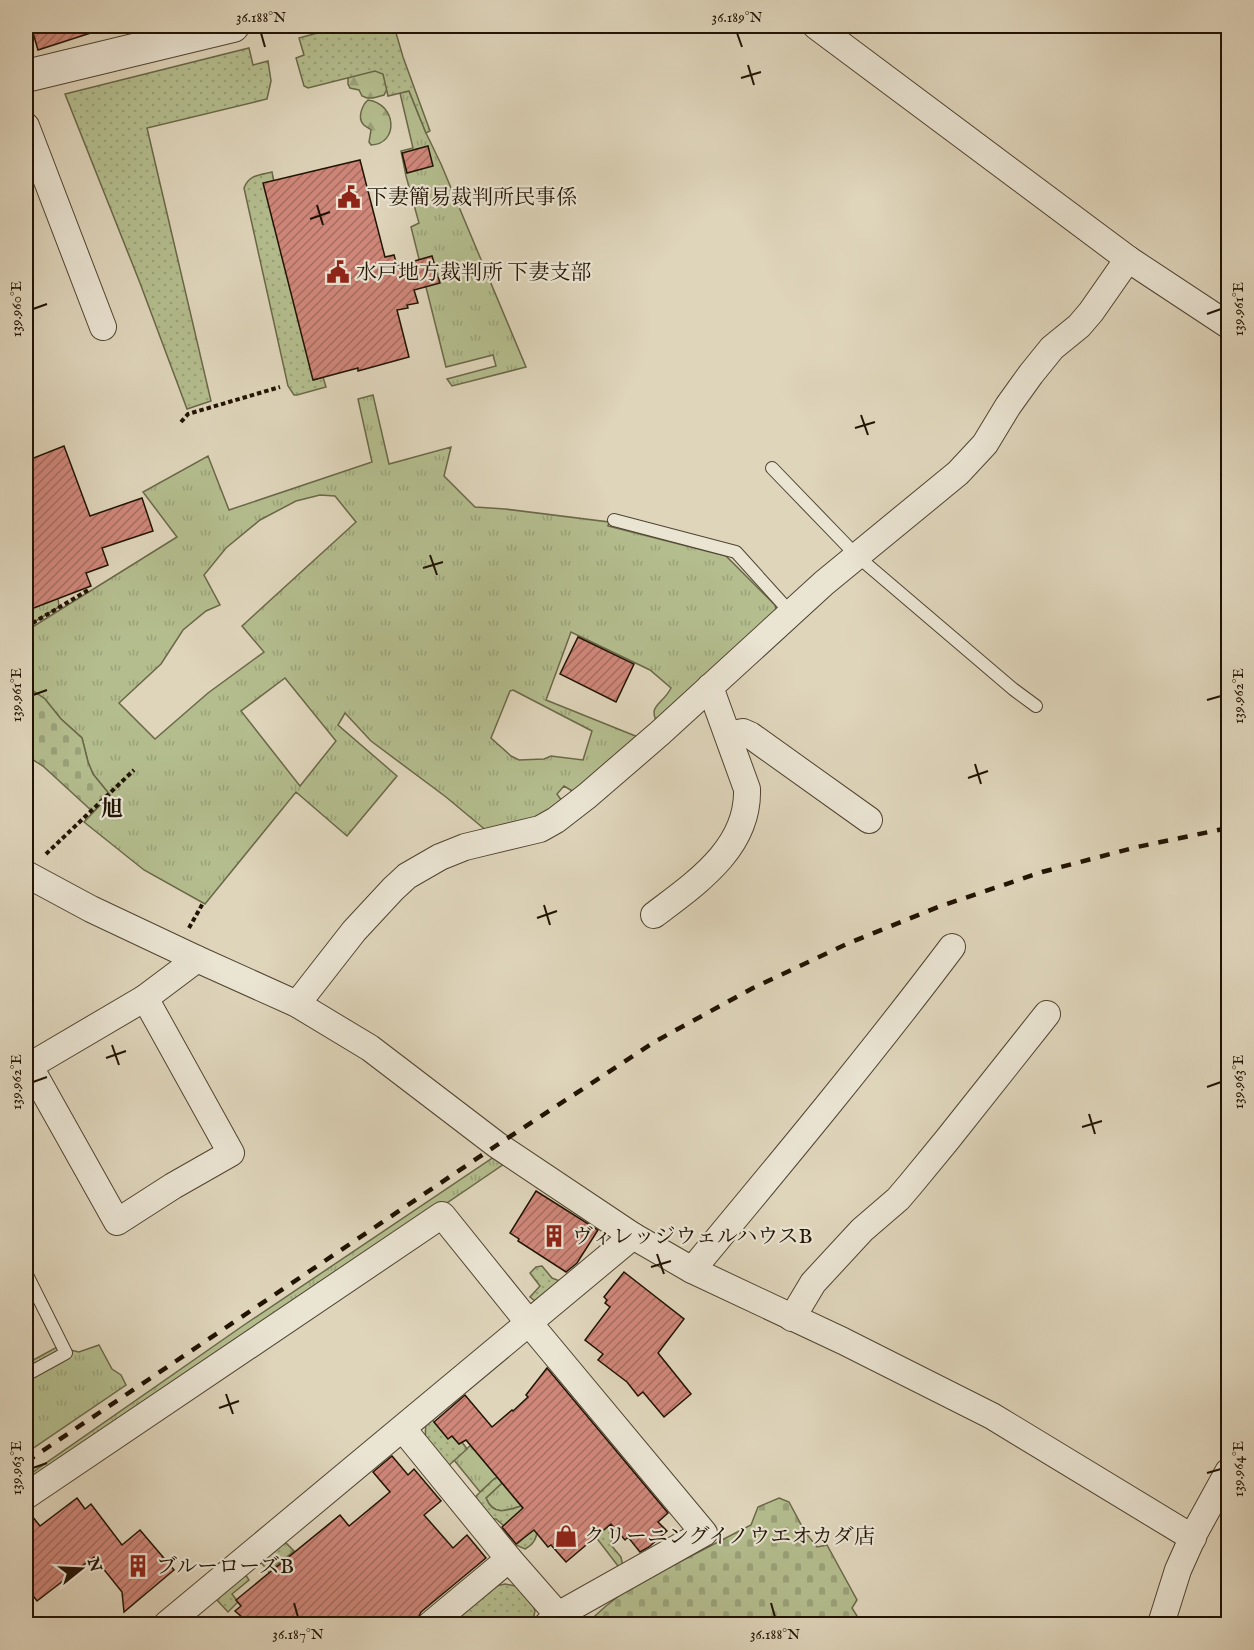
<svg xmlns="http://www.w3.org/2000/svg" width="1254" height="1650" font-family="'IM FELL English','Noto Serif JP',serif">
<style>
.grass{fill:url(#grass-tufts);stroke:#6a6848;stroke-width:1.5;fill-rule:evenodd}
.forest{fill:url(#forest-firs);stroke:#6a6848;stroke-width:1.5}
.cemetery{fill:url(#cemetery-stones);stroke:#6a6848;stroke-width:1.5}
.park{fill:url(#park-dots);stroke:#6a6848;stroke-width:1.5}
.building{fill:url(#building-hatch);stroke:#211303;stroke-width:1.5}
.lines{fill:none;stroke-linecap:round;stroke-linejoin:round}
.service-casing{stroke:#504431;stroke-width:14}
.minor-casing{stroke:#504431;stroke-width:28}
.tertiary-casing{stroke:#504431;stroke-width:34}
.path{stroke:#211303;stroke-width:4;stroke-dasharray:4.5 3;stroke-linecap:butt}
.service{stroke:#eae4d3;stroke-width:12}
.minor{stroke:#eae4d3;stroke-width:26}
.tertiary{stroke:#eae4d3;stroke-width:32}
.rail{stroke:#211303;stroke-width:4.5;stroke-dasharray:10 10;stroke-linecap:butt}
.ticks{fill:none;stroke:#211303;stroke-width:2}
.labels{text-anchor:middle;stroke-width:4.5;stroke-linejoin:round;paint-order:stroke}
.poi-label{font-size:21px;fill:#211303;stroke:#eae4d3;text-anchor:start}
.neighbourhood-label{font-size:22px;font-weight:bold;fill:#211303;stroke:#eae4d3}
.neatline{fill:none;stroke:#211303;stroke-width:2}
.ticks-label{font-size:15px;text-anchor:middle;fill:#211303}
</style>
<defs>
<pattern id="grass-tufts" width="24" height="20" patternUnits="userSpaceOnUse" patternTransform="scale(1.5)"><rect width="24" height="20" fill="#b4bd8e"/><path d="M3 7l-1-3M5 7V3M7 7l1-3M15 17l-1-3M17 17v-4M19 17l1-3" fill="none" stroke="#9aa279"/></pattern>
<pattern id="forest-firs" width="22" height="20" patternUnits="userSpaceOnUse" patternTransform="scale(1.5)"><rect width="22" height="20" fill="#b4bd8e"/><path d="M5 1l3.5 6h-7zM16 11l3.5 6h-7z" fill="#9aa279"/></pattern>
<pattern id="cemetery-stones" width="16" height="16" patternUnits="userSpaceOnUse" patternTransform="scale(1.5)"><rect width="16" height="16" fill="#b4bd8e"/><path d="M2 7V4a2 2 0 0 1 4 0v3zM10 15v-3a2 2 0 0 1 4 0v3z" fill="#9aa279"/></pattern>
<pattern id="park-dots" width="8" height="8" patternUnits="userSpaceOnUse" patternTransform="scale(1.5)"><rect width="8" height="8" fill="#b4bd8e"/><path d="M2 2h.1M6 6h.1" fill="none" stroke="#9aa279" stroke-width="1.8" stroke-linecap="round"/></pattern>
<pattern id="building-hatch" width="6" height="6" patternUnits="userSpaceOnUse" patternTransform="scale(1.5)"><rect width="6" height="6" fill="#cf877a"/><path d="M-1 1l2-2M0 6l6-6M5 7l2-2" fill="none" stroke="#a86d62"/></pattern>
</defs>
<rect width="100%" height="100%" fill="#dfd5bb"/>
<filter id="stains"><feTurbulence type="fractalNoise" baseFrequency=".00333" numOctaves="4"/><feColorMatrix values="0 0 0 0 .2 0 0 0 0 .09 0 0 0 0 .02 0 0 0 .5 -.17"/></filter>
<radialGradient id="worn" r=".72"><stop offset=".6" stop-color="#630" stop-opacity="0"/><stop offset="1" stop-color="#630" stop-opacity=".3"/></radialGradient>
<!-- grass -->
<g class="grass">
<path d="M409,91L426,133L441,164L526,367L452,386L447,379L496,366L493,355L446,367L411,227L419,223L406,176L401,151L413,148L400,93Z"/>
<path d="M373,395L389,464L451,447L444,476L475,507L505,509L609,522L608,526L726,556L775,605L776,609L771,616L660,727C645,705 662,706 671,688L650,670L571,632L546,700L643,739L574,792L564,786L557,794L562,801L553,814L488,832L446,797L371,741L345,713L338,725L397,776L347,836L296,792L205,904L144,870L84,822L110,795L93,774L88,762L82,738L61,719L45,699L26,686V631L177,537L143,492L208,456L229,510L372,462L358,399ZM320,495L335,496L356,522L242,626L264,652L208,693L155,739L119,703L161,664L183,630L206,611L220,605L204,575L226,548L260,520L296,501ZM285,678L336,741L300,786L241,711ZM513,690L592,731L583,760L551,756L544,759L519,760L511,756L491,738L510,691Z"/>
<path d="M58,598L59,607L26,627V611Z"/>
<path d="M494,1157L504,1164L26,1490V1477L244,1325Z"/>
<path d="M99,1345L112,1369L121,1375L126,1385L26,1453V1364L57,1347L79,1352Z"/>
<path d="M471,1445L498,1477L494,1479L480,1492L454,1460Z"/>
<path d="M502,1483L521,1506C506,1511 494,1516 486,1498Z"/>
</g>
<!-- forest -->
<g class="forest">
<path d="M378,61L389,85L384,95L373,98H367L362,96L359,90L350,88L348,84V78Z"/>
<path d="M368,100C397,104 399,144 371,145L369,142L371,130C370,129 363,125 363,124C357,117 363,104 368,100Z"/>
</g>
<!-- cemetery -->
<g class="cemetery">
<path d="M26,686L45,699L61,719L82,738L88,762L93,774L110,795L93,812L44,767L26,755Z"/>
<path d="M779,1498L789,1502L805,1532L817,1547L827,1545L857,1600L852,1608L862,1624H804L802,1619L790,1624H718L710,1617L693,1624H586L606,1606L629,1588L751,1525L758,1507Z"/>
</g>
<!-- park -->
<g class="park">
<path d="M343,26H394L403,57L430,131L426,133L409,91L388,96L383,74L375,71L308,88L304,86L296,58L304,55L299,38Z"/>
<path d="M249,48L253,65L268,61L271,81L267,99L147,128L211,401L187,409L140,283L65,94Z"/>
<path d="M272,172L314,380L323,377L326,387L297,395H294L288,386L244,188C249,175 259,175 272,172Z"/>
<path d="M542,1266L552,1278L560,1281L540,1305L530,1297L540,1286L530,1273L536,1267Z"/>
<path d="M429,1416L448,1438L452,1436L459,1444L462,1442L467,1449L446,1468L425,1442L426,1419Z"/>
<path d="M498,1477L503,1479L501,1482L502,1483L486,1498C493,1516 506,1511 521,1506L537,1526C538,1536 535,1544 525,1549L516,1545L530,1532L504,1526L496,1519H490L474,1498L494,1479Z"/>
<path d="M592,1502L615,1529L612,1534L611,1545L621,1557L623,1566H618L579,1515Z"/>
<path d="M284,1541L294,1551L274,1567L277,1570L271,1575L260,1561Z"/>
<path d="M245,1574L249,1580L232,1594L238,1602L228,1612L216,1599Z"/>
<path d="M505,1584L516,1586L532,1603L535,1611L532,1624H445L496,1586Z"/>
</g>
<!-- building -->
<g class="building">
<path d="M31,26H99L100,30L38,50Z"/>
<path d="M428,146L433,166L407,173L402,153Z"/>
<path d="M360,160L385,257L394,255L397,266L432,256L440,283L414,290L418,303L407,305L408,308L397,310L409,357L358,371V368L313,380L263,183Z"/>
<path d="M64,446L90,516L142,498L153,531L102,548L108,565L86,573L91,586L26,611V461Z"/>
<path d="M578,637L634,664L616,702L560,674Z"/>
<path d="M536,1191L598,1230L577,1263L566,1272L518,1241L519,1239L510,1233Z"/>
<path d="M624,1272L684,1319L658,1353L691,1394L664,1417L643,1392L638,1396L627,1382L598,1360L603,1354L585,1340L610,1307L605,1303L607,1300L604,1297Z"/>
<path d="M547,1368L668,1513L658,1522L667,1531L649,1547L640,1552L628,1537L625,1540L611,1524L566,1562L551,1545L548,1547L534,1530L516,1544L502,1527L523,1508L466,1440L459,1444L452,1436L448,1439L434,1422L465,1395L492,1427L512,1410L513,1411L528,1397L526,1395Z"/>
<path d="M392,1456L408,1475L414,1469L441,1501L424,1515L453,1548L467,1535L486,1558L421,1612L417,1621L413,1624H250L235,1611L241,1606L236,1600L340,1515L349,1526L390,1492L373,1472Z"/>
<path d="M77,1498L85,1509L91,1504L122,1545L140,1530L174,1570L124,1612L122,1592L94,1557L37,1601L26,1586V1511H28L40,1526Z"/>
</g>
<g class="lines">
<!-- service casing -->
<g class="service-casing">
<g id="service">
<path d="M772,468L857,556L1013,689L1036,706"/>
<path d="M614,520L736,552L791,613"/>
<path d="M26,1273L66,1353L26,1375"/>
</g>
</g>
<!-- minor casing -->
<g class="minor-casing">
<g id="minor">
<path d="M816,26L1128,259L1228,325"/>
<path d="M26,126L103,327"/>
<path d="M728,735L743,732L750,735L869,820"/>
<path d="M26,874L91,909L197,959L297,1004L370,1048L497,1145L633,1236L692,1270L843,1341L992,1416L1193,1538"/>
<path d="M654,915C696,883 749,848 747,789L710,687"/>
<path d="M297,1004L354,931L393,889L407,876L440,857L465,847L540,829L556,820L587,796L660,733L824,583L958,473L985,444L1008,406L1031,374L1052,348L1079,326L1091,312L1128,259"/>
<path d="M29,1065L117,1222L173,1186L231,1153L145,998"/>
<path d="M26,1068L145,998L197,959"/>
<path d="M692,1270C780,1164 869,1057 952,947"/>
<path d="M792,1318L813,1283L862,1230L898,1199L910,1185L947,1140L1047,1014"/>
<path d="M403,1429L509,1559L558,1615"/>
<path d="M26,1496L442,1215L529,1323L704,1533L558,1615L548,1624"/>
<path d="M167,1624L633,1236"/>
<path d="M431,1624L509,1559"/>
<path d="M1161,1624L1178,1570L1195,1532L1228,1472"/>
</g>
</g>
<!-- tertiary casing -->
<g class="tertiary-casing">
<path id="tertiary" d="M26,76L233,26"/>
</g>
<!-- path -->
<g class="path">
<path d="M181,422L188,414L280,387"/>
<path d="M26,627L90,589"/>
<path d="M46,854L134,770"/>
<path d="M189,928L203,903"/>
</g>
<!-- service -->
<use href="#service" class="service"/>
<!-- minor -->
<use href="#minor" class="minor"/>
<!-- tertiary -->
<use href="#tertiary" class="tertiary"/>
<!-- rail -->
<path class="rail" d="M26,1462L497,1145L656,1041L753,988L849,943L938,907L1042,872L1137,847L1228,828"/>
</g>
<!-- ticks -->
<path class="ticks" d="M261,33L265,47M737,33L742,47M748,65L754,85M741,78L761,72M317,205L323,225M310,219L330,212M33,309L47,304M1207,314L1221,309M861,415L868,435M855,428L875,422M430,555L437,575M423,568L443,562M33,695L47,690M1207,700L1221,696M975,764L981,784M968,778L988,771M544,905L550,925M537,918L557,911M112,1045L119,1065M106,1058L126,1051M33,1082L47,1077M1207,1087L1221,1082M1089,1114L1095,1134M1082,1127L1102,1121M657,1254L664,1274M651,1267L671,1261M226,1394L233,1414M219,1408L239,1401M33,1468L47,1463M1207,1473L1221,1469M294,1603L298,1617M771,1603L775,1617"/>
<!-- icons -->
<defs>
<g id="civic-bare" transform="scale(1.8)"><path d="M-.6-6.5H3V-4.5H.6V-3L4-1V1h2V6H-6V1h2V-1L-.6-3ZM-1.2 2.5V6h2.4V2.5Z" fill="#8f2418" stroke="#eae4d3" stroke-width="2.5" paint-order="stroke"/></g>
<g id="building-bare" transform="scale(1.8)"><path d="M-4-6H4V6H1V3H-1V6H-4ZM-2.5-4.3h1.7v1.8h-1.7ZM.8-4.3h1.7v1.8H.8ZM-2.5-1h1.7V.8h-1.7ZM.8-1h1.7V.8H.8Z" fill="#8f2418" stroke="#eae4d3" stroke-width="2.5" paint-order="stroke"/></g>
<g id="shop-bare" transform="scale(1.8)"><path d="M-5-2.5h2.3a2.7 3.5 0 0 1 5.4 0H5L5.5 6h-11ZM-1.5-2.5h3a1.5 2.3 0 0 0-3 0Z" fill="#8f2418" stroke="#eae4d3" stroke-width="2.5" paint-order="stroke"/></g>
</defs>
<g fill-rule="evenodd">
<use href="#civic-bare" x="349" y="197"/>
<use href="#civic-bare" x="338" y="272"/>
<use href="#building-bare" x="554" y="1236"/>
<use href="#shop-bare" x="566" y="1536"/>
<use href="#building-bare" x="138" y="1566"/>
</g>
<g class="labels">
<!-- poi labels -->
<g class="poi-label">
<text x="367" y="204">下妻簡易裁判所民事係</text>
<text x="356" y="279">水戸地方裁判所 下妻支部</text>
<text x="572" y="1243">ヴィレッジウェルハウスB</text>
<text x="584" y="1543">クリーニングイノウエオカダ店</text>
<text x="156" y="1573">ブルーローズB</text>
</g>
<!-- neighbourhood labels -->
<g class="neighbourhood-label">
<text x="112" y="816">旭</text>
</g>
</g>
<!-- margin -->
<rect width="1254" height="1650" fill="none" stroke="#dfd5bb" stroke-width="66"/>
<!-- north arrow -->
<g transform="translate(81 1569) rotate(72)" stroke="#eae4d3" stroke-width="4.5" paint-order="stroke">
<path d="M0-4.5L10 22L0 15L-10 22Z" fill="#211303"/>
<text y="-9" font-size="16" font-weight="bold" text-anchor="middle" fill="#211303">N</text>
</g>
<rect x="33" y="33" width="1188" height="1584" class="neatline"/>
<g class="ticks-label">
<text x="261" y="22">36.188°N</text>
<text x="737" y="22">36.189°N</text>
<text transform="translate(16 309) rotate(-90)" y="5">139.960°E</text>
<text transform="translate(1238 309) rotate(-90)" y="5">139.961°E</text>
<text transform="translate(16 695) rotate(-90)" y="5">139.961°E</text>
<text transform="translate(1238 696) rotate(-90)" y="5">139.962°E</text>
<text transform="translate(16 1082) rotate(-90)" y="5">139.962°E</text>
<text transform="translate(1238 1082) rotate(-90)" y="5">139.963°E</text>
<text transform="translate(16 1468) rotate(-90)" y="5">139.963°E</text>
<text transform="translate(1238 1469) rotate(-90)" y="5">139.964°E</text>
<text x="298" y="1639">36.187°N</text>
<text x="775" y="1639">36.188°N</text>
</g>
<rect width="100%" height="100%" filter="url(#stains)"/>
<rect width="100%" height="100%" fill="url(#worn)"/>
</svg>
